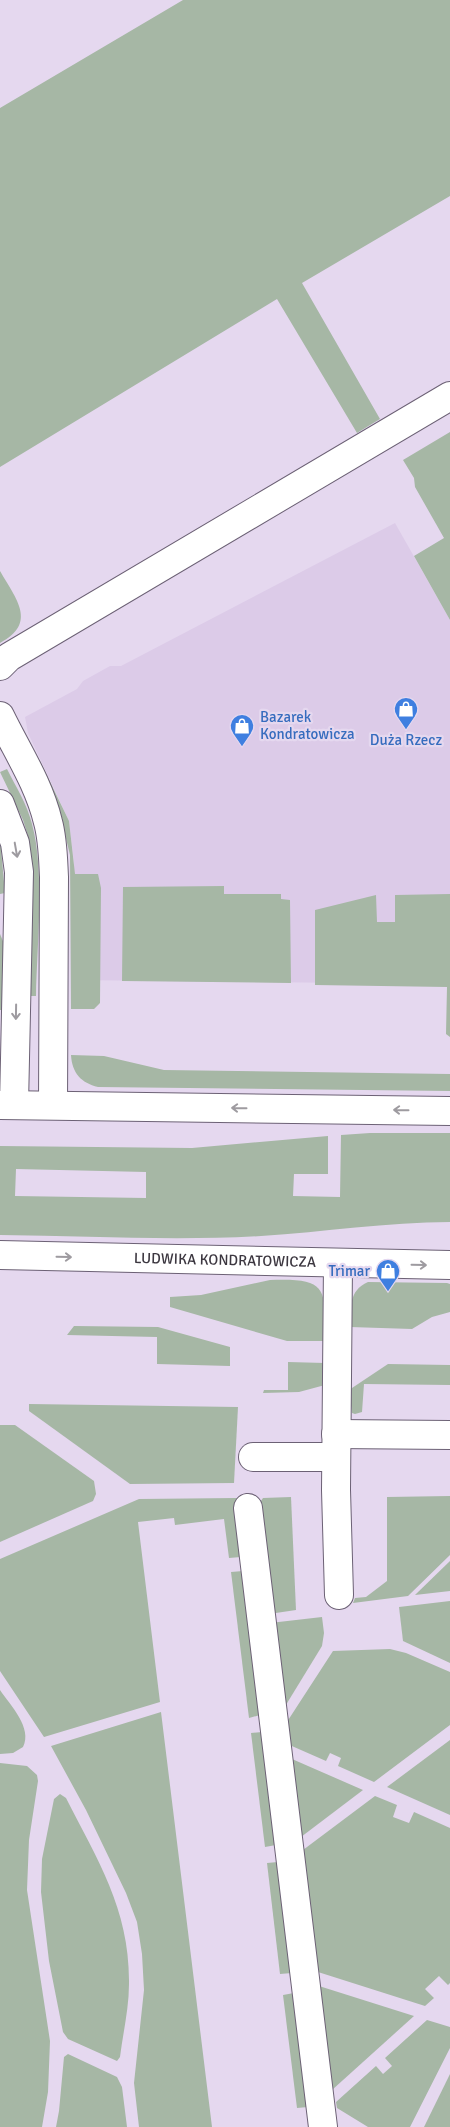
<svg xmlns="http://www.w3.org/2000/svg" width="450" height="2127" font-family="Signika,sans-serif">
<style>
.built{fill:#dccbe8}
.green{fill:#a6b7a5;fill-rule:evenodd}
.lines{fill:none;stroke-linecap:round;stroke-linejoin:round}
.minor-casing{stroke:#6c6175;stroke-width:30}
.major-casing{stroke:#6c6175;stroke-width:30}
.minor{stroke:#fff;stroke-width:28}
.major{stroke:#fff;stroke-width:28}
.oneway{stroke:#9e9ba0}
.labels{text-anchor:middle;stroke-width:4.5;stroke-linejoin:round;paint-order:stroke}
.shop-label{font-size:15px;fill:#366cbe;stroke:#e5d8ef;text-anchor:start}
.street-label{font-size:15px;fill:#3c3740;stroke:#e5d8ef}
</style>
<rect width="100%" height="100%" fill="#e5d8ef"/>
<!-- built -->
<path class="built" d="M395,523L450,620V984L75,980L74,863L69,821L28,733L25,717L77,689L83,681L110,666H121Z"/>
<!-- green -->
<g class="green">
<path d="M183,0H450V196L302,283L380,419L357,433L277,299L0,467V108Z"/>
<path d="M450,432V620L414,556L444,538L415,487L414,478L403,460Z"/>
<path d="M0,571C16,599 38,623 0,643Z"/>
<path d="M40,761L69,821L75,874H98L101,888L100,1003L94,1009H71L70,855L58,806L37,762Z"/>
<path d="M7,769C16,787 27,804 32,824C45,871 37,946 36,996H29L30,876L28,836L23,820L0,772Z"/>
<path d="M0,838L5,893L0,894Z"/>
<path d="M224,886V894H281V899L290,900L291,983L122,981L123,887Z"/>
<path d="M450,894V1037L446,1034L447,987L315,985V910L376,895L377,922H395V895Z"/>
<path d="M0,934L5,946L3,1010H0Z"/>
<path d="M71,1055L104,1056L164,1070L450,1074V1091L98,1087C81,1083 72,1073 71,1055Z"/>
<path d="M370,1133H450V1222C387,1222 324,1232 261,1236C175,1241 87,1236 0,1235V1146L192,1148L328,1136V1174H294L293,1196L340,1197L341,1135ZM16,1169L146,1172V1198L15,1196Z"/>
<path d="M270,1280C329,1278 325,1288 325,1341H287L170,1307V1297L201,1295Z"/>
<path d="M368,1282L447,1283L450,1284V1312L432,1317L412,1329L350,1327C351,1308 348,1291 368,1282Z"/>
<path d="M74,1326L158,1327L230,1347V1366L157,1364V1337L67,1335Z"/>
<path d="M288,1362L325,1363V1385L299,1392L263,1393L264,1390H288Z"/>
<path d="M388,1364L450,1365V1385L364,1384L362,1412L355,1414L352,1413L349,1390Z"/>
<path d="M29,1404L238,1407L234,1483L130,1484L29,1411Z"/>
<path d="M0,1425H15L94,1481L96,1494L93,1501L0,1542Z"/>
<path d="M450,1496V1555L408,1596L353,1603L355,1598L366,1597L387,1581V1497Z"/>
<path d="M291,1497L296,1610L269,1614L256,1508L263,1498Z"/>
<path d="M236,1498L239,1500L241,1557L229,1558L224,1519L175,1525L174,1518L138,1522L160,1702L44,1737L0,1671V1559L139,1499Z"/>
<path d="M450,1561V1591L415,1595Z"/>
<path d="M243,1571L260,1715L249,1718L231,1572Z"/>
<path d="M450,1601V1663L403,1641L399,1607Z"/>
<path d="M322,1617L324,1633L322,1646L281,1713L270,1623Z"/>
<path d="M390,1649L406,1653L450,1672V1725L374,1782L338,1766L341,1758L330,1753L326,1761L285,1743L283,1728L333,1651Z"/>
<path d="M0,1690C10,1705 33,1728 23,1747L13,1753L0,1754Z"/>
<path d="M161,1712L212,2127H139L134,2083L144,1990L142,1954L137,1922L126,1893L86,1810L51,1746Z"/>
<path d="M262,1732L276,1845L265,1847L251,1733Z"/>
<path d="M450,1740V1815L387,1787Z"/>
<path d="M292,1759L363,1790L301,1837Z"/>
<path d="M0,1763L27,1766L37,1775L38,1781L29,1840L27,1890L50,2041L48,2092L42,2127H0Z"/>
<path d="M60,1794L66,1798C98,1861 130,1910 129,1984C129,2008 123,2033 120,2057L117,2061L68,2039L63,2032L49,1961L41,1892L42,1859L54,1799Z"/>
<path d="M375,1796L397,1805L393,1817L409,1823L414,1812L450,1828V1983L448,1985L439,1976L425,1989L434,1998L425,2006L318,1972L303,1850Z"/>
<path d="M278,1862L292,1973L280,1974L267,1863Z"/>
<path d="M319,1986L414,2016L332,2090Z"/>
<path d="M294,1993L308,2107L297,2108L283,1995Z"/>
<path d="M427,2020L450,2027V2048L410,2127H368L337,2108L336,2102L376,2066L383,2074L392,2066L385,2058Z"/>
<path d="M68,2054L117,2077L122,2087L127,2127H56L59,2111L64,2057Z"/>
<path d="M450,2074V2127H424Z"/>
</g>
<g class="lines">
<!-- minor casing -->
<g class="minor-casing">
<g id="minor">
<path d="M0,666L9,657L450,396"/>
<path d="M0,716C17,751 39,784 48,822C53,840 53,859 54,877L53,1105"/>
<path d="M0,804L15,843L19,872L14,1105"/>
<path d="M338,1263L336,1490L339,1595"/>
<path d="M336,1434L450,1435"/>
<path d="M253,1457H336"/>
<path d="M248,1508L323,2127"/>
</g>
</g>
<!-- major casing -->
<g class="major-casing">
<g id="major">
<path d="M0,1105L450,1111"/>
<path id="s1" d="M0,1255L450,1265"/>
</g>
</g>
<!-- minor -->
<use href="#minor" class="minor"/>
<!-- major -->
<use href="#major" class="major"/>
</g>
<!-- one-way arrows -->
<defs><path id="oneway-shaft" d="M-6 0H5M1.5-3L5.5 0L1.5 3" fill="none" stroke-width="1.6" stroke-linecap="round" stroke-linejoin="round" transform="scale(1.25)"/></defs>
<g class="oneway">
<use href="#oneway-shaft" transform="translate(16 850) rotate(80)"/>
<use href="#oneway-shaft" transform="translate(16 1012) rotate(91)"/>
<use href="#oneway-shaft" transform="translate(239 1108) rotate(-179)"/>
<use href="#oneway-shaft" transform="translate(401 1110) rotate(-179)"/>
<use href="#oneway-shaft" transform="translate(64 1257) rotate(1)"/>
<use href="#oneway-shaft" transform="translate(419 1265) rotate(1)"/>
</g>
<!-- icons -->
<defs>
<g id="shop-pin" transform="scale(1.25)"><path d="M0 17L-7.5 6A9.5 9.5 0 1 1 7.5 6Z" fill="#3f7fe0" stroke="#e5d8ef"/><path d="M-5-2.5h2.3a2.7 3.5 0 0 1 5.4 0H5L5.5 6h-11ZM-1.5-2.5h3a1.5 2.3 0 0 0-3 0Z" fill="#fff"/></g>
</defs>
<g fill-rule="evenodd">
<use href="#shop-pin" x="406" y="709"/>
<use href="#shop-pin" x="242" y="726"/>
<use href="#shop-pin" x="388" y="1271"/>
</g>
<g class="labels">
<!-- shop labels -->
<g class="shop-label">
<text x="260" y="722">Bazarek<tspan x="260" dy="17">Kondratowicza</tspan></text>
<text x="406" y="745" text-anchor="middle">Duża Rzecz</text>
<text x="370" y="1276" text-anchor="end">Trimar</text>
</g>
<!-- street labels -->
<g class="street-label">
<text dy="5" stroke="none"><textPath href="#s1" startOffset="225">LUDWIKA KONDRATOWICZA</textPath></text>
</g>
</g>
</svg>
